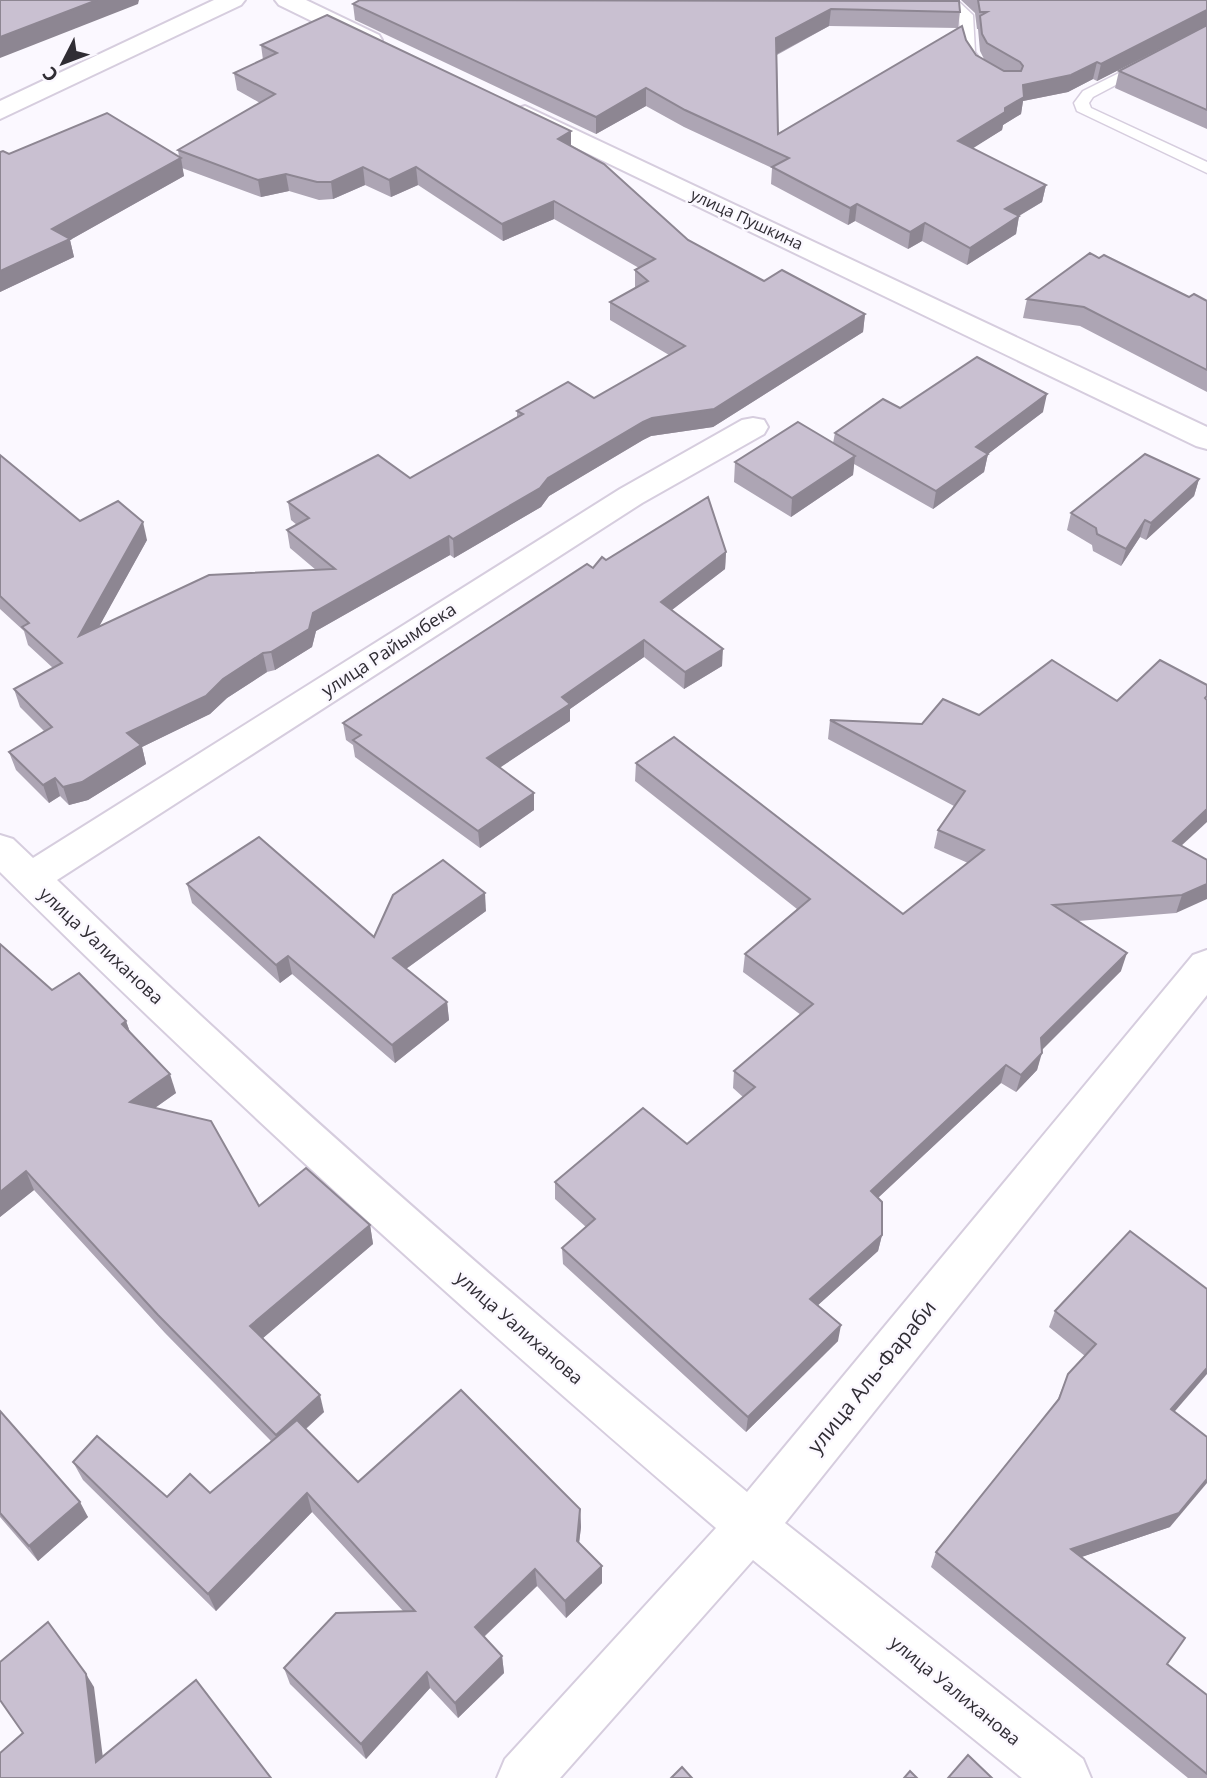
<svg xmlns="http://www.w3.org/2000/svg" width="1207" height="1778" font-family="'Open Sans',sans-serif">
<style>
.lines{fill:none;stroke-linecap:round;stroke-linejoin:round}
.service-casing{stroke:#d6cdde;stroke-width:3}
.minor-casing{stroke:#d6cdde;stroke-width:4}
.service{fill:#fff;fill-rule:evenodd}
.minor{fill:#fff;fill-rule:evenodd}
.wall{fill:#ada5b4}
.shaded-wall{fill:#8d8692}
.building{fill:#c9c0d1;stroke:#8d8692;stroke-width:2}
.labels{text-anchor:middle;stroke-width:5;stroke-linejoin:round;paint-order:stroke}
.far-street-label{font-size:16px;fill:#302d34;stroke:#fbf8ff}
.street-label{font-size:18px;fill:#302d34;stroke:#fbf8ff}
.near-street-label{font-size:21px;fill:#302d34;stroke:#fbf8ff}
</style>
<rect width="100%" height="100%" fill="#fbf8ff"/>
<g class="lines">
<!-- service casing -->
<g class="service-casing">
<g id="service">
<path d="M942,0H957L973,15L975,52L987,69L985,72H975L961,52L959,16Z"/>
<path d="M1143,61L1148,62L1150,65L1148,68L1093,97L1089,103L1091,108L1207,162V173L1077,111L1074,103L1083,91Z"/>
</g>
</g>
<!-- minor casing -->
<g class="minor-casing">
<g id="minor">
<path d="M214,0H245L241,5L0,119V101Z"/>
<path d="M275,0H306L379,35L382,40L379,45L370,47L361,45L279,5Z"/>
<path d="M525,106L1207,427V449L1196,446L516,119L512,114L516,109Z"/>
<path d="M753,418L764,420L768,427L764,434L642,503L57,880C279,1094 511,1296 747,1492L1193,955L1207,950V995L785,1523L1083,1759L1091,1778H1022L753,1560L560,1778H497L505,1759L716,1528C470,1318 230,1100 0,872V835L13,839L33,858L620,489L742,420Z"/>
</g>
</g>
<!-- service -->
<use href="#service" class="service"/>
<!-- minor -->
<use href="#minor" class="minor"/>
</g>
<!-- wall -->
<g class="wall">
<path d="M360,0L960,12L958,28L829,26L777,55L778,134L966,40L976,55L984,59L980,51L978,29H977L975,13L961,0H1207V25L1097,81L1093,79L1068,92L1023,101L1021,114L1003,125L1002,130L972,148L1046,185L1042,202L1019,216L1016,234L967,265L922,241L908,249L855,221L848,225L771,184L772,168L684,127L646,106L596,134L355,20L353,4Z"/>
<path d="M1207,25V129L1115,88L1119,71Z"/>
<path d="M261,45L571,147L688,240L764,281L865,314L863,332L713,427L651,436L643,440L549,496L541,507L454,558L450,555L316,631L312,647L275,670L267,672L227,698L210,714L142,747L146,764L88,800L69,805L60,796L49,803L16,770L9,752L44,731L20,707L14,689L53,668L28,645L24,631L0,609V455L80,521L147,540L99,626L316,570L290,548L287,530L297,525L291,520L288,502L410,478L517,417V411L594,398L669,355L610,320V302L635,288V270L639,268L554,219L503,241L418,185L391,197L365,185L333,199L319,200L289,191L261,197L182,168L184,176L70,240L74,257L0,292V152L9,154L179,157L178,150L260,103L237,90L234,73L263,60Z"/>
<path d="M1099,258L1189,297L1207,301V392L1080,326L1023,318L1027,299Z"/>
<path d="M900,408L1043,412L988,454L984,472L933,509L854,464L853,475L791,517L734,482L735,462L833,443L835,433Z"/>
<path d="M1199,479L1194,496L1146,540L1140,537L1121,566L1093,551L1092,545L1067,530L1071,513Z"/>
<path d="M726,552L725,569L672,610L722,666L684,689L644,657L570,709V721L500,767L534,810L480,848L355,757L353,745L346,740L343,723L606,560Z"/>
<path d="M830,720L1181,846L1207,860L1176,913L1078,921L1121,971L1042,1049L1037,1070L1016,1092L1001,1083L878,1198L882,1235L878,1251L818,1305L838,1341L746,1432L563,1264L562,1248L586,1227L555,1199V1182L687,1144L743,1097L733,1088L734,1071L801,1015L743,972L745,954L797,909L635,781L636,763L903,914L968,863L934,848L938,830L954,806L828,739Z"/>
<path d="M187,884L374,937L486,911L406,969L447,1002L449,1020L395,1063L292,974L280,983L192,903Z"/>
<path d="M0,944L52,990L126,1021L130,1032L176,1093L155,1108L259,1206L370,1225L373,1244L263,1338L324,1412L306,1429L358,1482L580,1509L581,1527L579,1543L602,1583L566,1618L537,1586L484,1637L502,1656L504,1673L458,1718L430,1688L366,1759L290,1684L284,1668L403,1611L312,1512L216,1611L83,1480L73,1462L167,1497L210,1493L271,1441L165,1333L34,1190L0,1217Z"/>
<path d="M1130,1231L1175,1412L1170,1527L1081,1557L1167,1664L1207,1695V1778H1188L931,1567L936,1552L1057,1401L1068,1374L1085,1356L1049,1327L1055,1311Z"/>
<path d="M0,1411L88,1517L38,1561L0,1517Z"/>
</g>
<!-- shaded-wall -->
<g class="shaded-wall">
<path d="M97,0H139L138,4L0,58V37Z"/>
<path d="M831,9L829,26L775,55L776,38Z"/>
<path d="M1207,10V25L1097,81L1101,64Z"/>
<path d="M1097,62L1093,79L1068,92L1023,101L1021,114L1003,125L1002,130L956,159L958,141L1023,85Z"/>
<path d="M646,88V106L596,134V117Z"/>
<path d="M571,131V149L558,139Z"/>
<path d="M181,158L184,176L70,240L74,257L0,292V271L52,229Z"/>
<path d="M363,167L365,185L333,199L331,182Z"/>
<path d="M416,167L418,185L391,197L389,180Z"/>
<path d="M286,174L289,191L261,197L258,180Z"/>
<path d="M1046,185L1042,202L1002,226L1005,209Z"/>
<path d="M554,201V219L503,241L502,224Z"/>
<path d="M857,204L855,221L848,225L850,208Z"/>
<path d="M1019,216L1016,234L967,265L970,248Z"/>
<path d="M925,223L922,241L908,249L910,232Z"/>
<path d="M865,314L863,332L713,427L651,436L643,440L549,496L541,507L454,558L453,539L548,478L643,422Z"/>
<path d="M1047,394L1043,412L988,454L984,472L933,509L936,491L976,447Z"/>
<path d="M855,456L853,475L791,517L792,498Z"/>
<path d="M1199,479L1194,496L1146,540L1151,523Z"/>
<path d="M1145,520L1140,537L1121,566L1126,549Z"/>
<path d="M143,522L147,540L84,654L79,636Z"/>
<path d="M449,536L450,555L316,631L312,647L275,670L271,652L313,613Z"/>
<path d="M726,552L725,569L660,619L661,602Z"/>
<path d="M644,640V657L570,709V721L489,775L487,758L562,697Z"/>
<path d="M723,649L722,666L684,689L685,672Z"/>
<path d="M263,653L267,672L227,698L210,714L142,747L146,764L88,800L69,805L63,787L127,733L223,679Z"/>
<path d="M55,778L60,796L49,803L43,785Z"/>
<path d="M534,793V810L480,848L478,831Z"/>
<path d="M1207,809V822L1167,859L1173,841Z"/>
<path d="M1207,884V899L1176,913L1182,895Z"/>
<path d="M485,893L486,911L396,976L393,958Z"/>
<path d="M1127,953L1121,971L1036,1056L1041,1038Z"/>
<path d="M288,956L292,974L280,983L276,965Z"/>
<path d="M447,1002L449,1020L395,1063L392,1045Z"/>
<path d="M126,1021L133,1041L122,1024Z"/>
<path d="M1042,1053L1037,1070L1016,1092L1021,1075Z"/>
<path d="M1006,1065L1001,1083L867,1208L871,1191Z"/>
<path d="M170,1074L176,1093L136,1121L130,1102Z"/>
<path d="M26,1171L34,1190L0,1217V1192Z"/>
<path d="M370,1225L373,1244L256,1344L250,1326Z"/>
<path d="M882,1235L878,1251L807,1315L810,1299Z"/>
<path d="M841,1325L838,1341L746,1432L748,1417Z"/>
<path d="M1207,1368V1374L1163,1425L1171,1409Z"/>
<path d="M320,1395L324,1412L281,1451L276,1435Z"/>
<path d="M1207,1479V1483L1170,1527L1064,1563L1071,1549Z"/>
<path d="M307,1493L312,1512L216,1611L208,1594Z"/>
<path d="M80,1502L88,1517L38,1561L29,1546Z"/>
<path d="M580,1509L581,1527L577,1559V1541Z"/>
<path d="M602,1566V1583L566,1618L565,1601Z"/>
<path d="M535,1569L537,1586L477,1643L475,1627Z"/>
<path d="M502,1656L504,1673L458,1718L455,1703Z"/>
<path d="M427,1672L430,1688L366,1759L361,1744Z"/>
<path d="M86,1674L94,1687L105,1774L96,1762Z"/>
</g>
<!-- building -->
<g class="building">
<path d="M0,0H97L0,37Z"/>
<path d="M360,0L959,1L960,12L831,9L776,38L778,134L962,26L966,40L976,55L1004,71H1021L1023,66L1020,62L987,43L982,34L980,16L987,12H980L978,0H1207V10L1101,64L1097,62L1071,75L1023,85L1024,97L1005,108V112L958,141L1046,185L1005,209L1019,216L970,248L925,223L910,232L857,204L850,208L772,167L789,158L685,110L646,88L596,117L353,4Z"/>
<path d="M327,15L571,131L558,139L604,164L688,240L764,281L782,270L865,314L714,409L652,418L643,422L548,478L540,488L453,539L449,536L313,613L309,629L271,652L263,653L223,679L206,696L127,733L141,745L82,782L63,787L55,778L43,785L9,752L52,727L14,689L62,663L22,627L29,623L0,596V455L80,521L118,501L143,522L79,636L209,575L335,569L287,530L309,518L288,502L378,455L410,478L523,414L517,411L568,382L594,398L685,346L610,302L648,281L635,270L655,259L554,201L502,224L416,167L389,180L363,167L331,182H317L286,174L258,180L178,150L275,94L234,73L277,53L261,45Z"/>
<path d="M1207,25V110L1119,71Z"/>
<path d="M107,113L181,158L52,229L70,239L0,271V152L3,151L9,154Z"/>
<path d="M1090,253L1099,258L1104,255L1189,297L1194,294L1207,301V370L1084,307L1027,299Z"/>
<path d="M977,357L1047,394L976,447L988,454L936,491L835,433L883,399L900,408Z"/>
<path d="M798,422L855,456L792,498L735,462Z"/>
<path d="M1145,454L1199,479L1151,523L1145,520L1126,549L1097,534L1096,528L1071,513Z"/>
<path d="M708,497L726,552L661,602L723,649L685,672L644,640L562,697L570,704L487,758L534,793L478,831L353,740L361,735L343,723L587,564L593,568L602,557L606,560Z"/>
<path d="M1052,660L1117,701L1160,660L1207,685V696L1205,698L1207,700V809L1173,841L1207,860V884L1182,895L1053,905L1127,953L1041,1038L1042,1053L1021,1075L1006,1065L871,1191L882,1202V1235L810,1299L841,1325L748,1417L562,1248L595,1219L555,1182L643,1108L687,1144L755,1087L734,1071L813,1004L745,954L810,899L636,763L674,737L903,914L984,850L938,830L965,791L830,720L922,724L943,699L979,715Z"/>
<path d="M259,837L374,937L393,895L443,860L485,893L393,958L447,1002L392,1045L288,956L276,965L187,884Z"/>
<path d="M0,944L52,990L79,973L126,1021L122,1024L170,1074L130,1102L211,1121L259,1206L306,1168L370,1225L250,1326L320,1395L276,1435L158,1315L26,1171L0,1192Z"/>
<path d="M1130,1231L1207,1289V1368L1171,1409L1207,1437V1479L1179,1513L1071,1549L1185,1638L1167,1664L1207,1695V1774L936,1552L1059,1399L1068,1374L1096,1344L1055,1311Z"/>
<path d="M461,1390L580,1509L577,1541L602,1566L565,1601L535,1569L475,1627L502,1656L455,1703L427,1672L361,1744L284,1668L336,1613L415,1611L307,1493L208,1594L73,1462L97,1436L167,1497L190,1474L210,1493L297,1420L358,1482Z"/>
<path d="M0,1411L80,1502L29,1546L0,1513Z"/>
<path d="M48,1622L86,1674L96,1762L196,1680L271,1778H0V1753L23,1733L0,1700V1662Z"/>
<path d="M968,1755L992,1778H948Z"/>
<path d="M682,1767L692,1778H671Z"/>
<path d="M910,1771L917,1778H904Z"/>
</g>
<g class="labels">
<!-- far-street labels -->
<g class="far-street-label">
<text transform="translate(747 219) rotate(25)" y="6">улица Пушкина</text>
</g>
<!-- street labels -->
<g class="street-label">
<text transform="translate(389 650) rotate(-33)" y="6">улица Райымбека</text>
<text transform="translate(101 946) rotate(43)" y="6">улица Уалиханова</text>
<text transform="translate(519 1328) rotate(41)" y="6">улица Уалиханова</text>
<text transform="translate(955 1691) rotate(39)" y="6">улица Уалиханова</text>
</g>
<!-- near-street labels -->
<g class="near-street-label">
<text transform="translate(872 1377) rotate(-51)" y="7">улица Аль-Фараби</text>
</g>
</g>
<!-- north arrow -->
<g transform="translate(63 63) rotate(228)" stroke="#fbf8ff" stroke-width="5" paint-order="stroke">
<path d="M0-5L12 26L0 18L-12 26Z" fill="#302d34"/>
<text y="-10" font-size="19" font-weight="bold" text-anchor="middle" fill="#302d34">С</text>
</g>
</svg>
